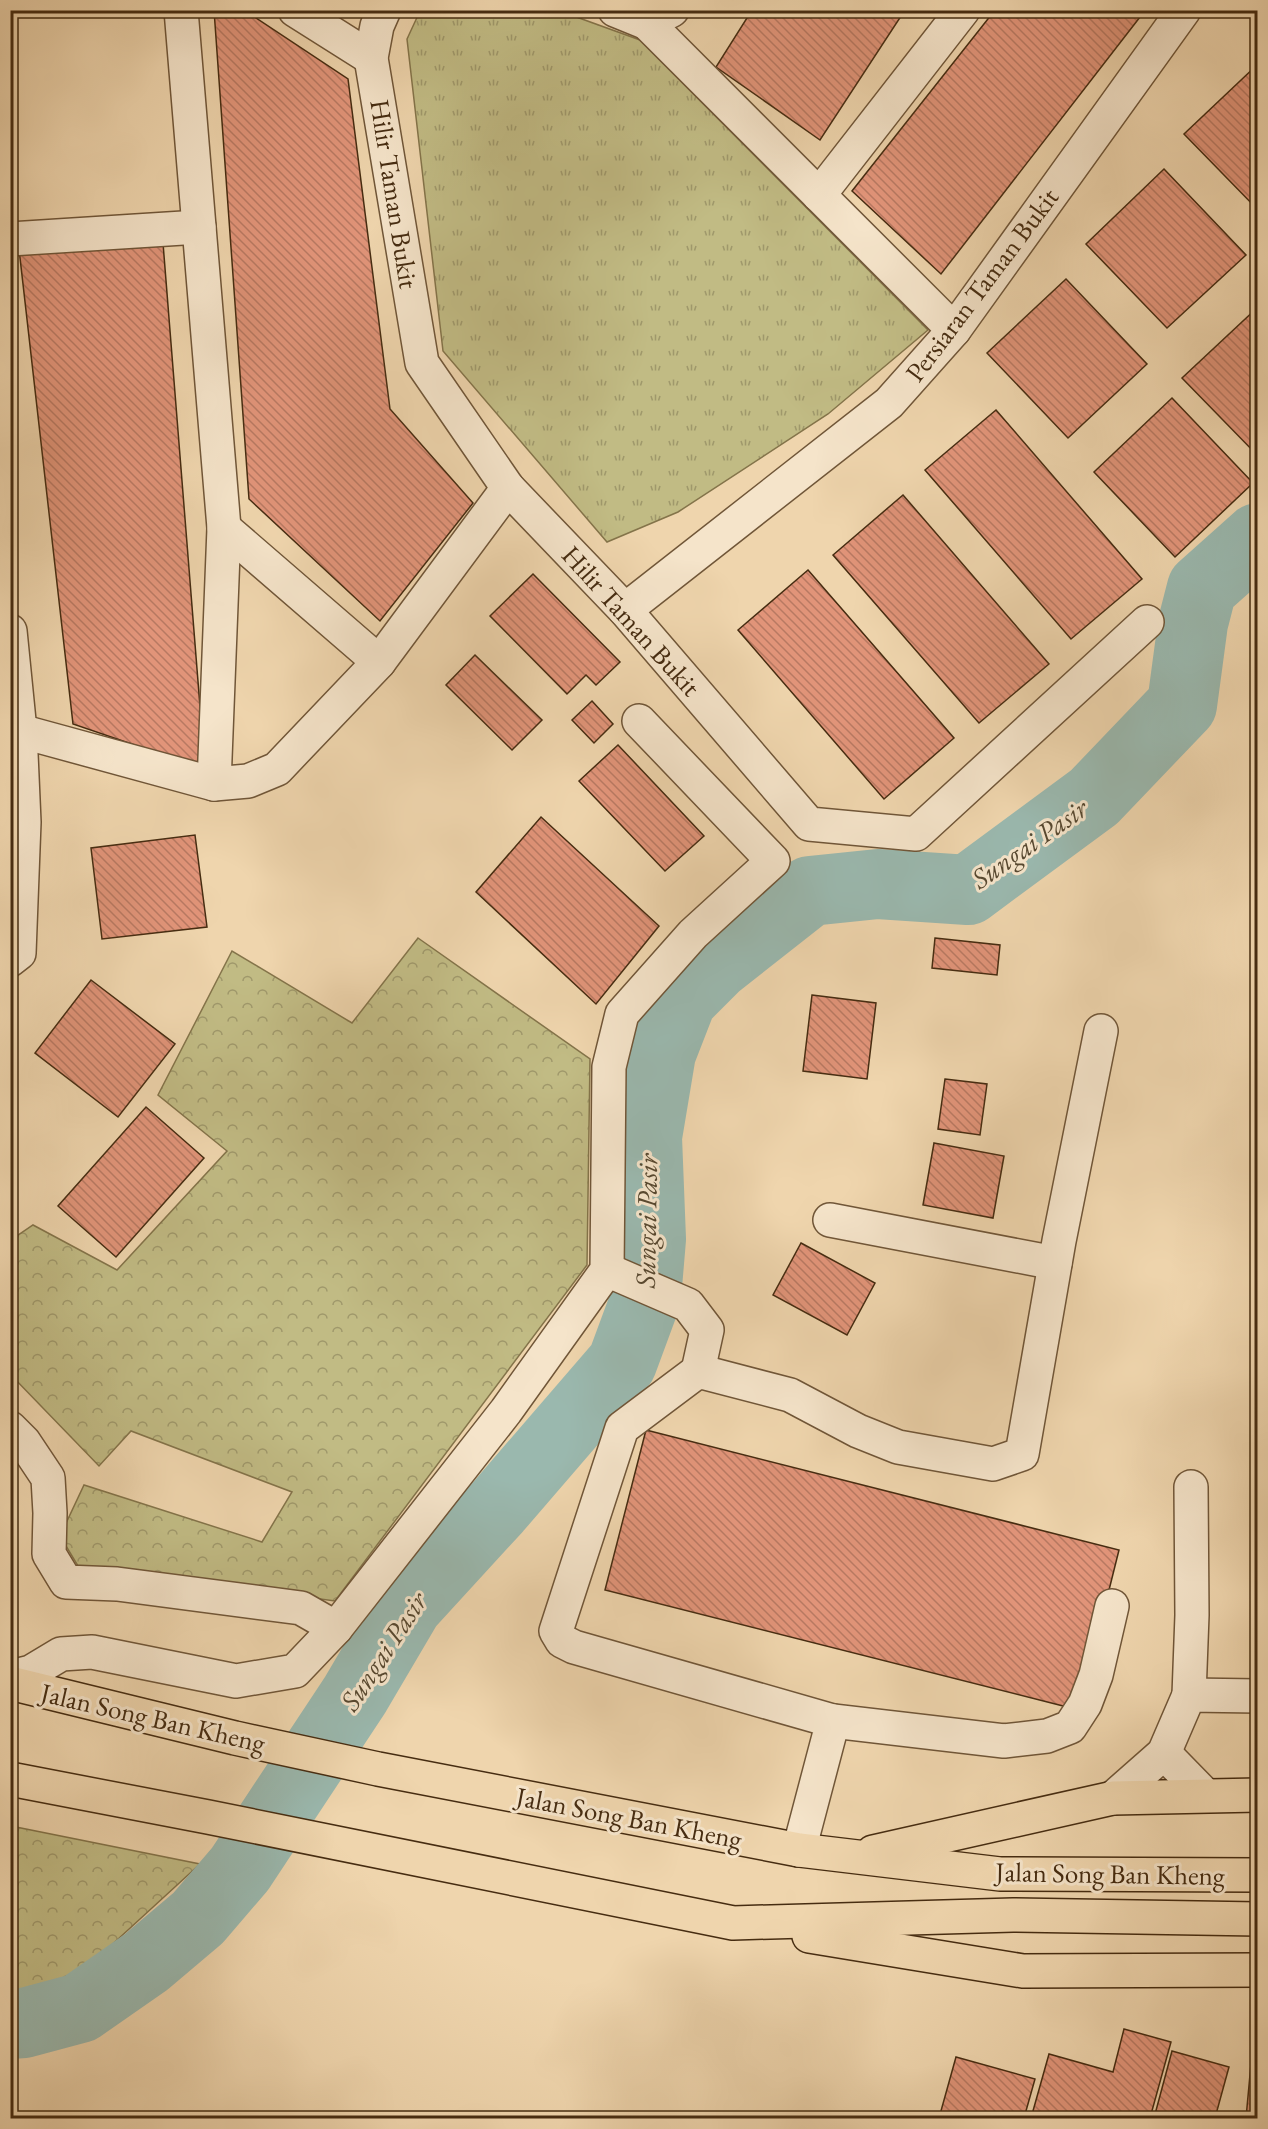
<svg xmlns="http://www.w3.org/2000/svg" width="1268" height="2129" font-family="'EB Garamond',serif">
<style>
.grass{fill:url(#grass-tufts);stroke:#84744a;stroke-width:1.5}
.forest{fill:url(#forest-crowns);stroke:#84744a;stroke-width:1.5}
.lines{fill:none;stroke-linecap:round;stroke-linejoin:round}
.river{stroke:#9ab8ae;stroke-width:70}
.building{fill:url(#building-back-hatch);stroke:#462c11;stroke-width:1.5}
.minor-casing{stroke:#705638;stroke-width:36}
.major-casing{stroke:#462c11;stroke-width:36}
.minor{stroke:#f5e4ca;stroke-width:33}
.major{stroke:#efd5ad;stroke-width:33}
.labels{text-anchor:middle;stroke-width:6;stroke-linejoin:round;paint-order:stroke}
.street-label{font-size:27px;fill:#462c11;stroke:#f5e4ca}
.water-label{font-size:28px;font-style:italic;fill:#574830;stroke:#f5e4ca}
</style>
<defs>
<pattern id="grass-tufts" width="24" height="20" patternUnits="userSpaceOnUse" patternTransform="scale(1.5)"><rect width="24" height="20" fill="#c1bb84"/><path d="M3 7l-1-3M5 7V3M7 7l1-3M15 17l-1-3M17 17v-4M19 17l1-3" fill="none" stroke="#9f986b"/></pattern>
<pattern id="forest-crowns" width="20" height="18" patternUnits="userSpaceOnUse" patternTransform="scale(1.5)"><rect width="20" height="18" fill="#c1bb84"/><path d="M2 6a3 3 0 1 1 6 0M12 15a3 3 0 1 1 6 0" fill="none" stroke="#9f986b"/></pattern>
<pattern id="building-back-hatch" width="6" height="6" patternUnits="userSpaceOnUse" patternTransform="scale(1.5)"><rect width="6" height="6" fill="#e19479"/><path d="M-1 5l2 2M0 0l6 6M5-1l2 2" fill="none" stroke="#b87962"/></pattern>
</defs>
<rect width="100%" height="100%" fill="#efd5ad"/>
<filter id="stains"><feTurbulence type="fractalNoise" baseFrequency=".00333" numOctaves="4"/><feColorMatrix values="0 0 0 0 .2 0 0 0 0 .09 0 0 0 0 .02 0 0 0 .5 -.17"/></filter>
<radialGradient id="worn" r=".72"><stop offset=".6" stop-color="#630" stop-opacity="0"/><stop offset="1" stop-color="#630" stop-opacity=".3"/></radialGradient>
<!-- grass -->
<path class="grass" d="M557,10L640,40L928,330L828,414L678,512L607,542L443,351L407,39L420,11Z"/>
<!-- forest -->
<g class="forest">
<path d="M418,938L590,1059L587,1265L335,1601L78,1566L60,1536L84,1485L262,1542L292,1492L131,1431L99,1466L11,1375V1240L33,1225L117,1270L227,1151L158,1095L232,951L352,1023Z"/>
<path d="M11,1826L200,1864L104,1952L46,1991L11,1994Z"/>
</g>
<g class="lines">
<!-- river -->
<path class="river" d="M10,2024L24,2023L80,2008L146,1962L198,1918L240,1869L355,1695L408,1605L497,1508L622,1363L646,1298L651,1239L647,1137L661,1053L682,999L716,965L810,891L878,884L968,890L1094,797L1182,705L1193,623L1202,588L1258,538"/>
</g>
<!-- building -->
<g class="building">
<path d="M214,10H244L348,79L390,409L473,503L380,621L249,499Z"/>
<path d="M752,10H905L820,140L716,67Z"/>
<path d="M995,10H1133L1140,17L941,274L852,191Z"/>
<path d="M1258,64V210L1184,134Z"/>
<path d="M1164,169L1246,255L1167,328L1086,244Z"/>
<path d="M163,243L205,769L73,724L19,249Z"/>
<path d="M1066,279L1147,364L1068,438L987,353Z"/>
<path d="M1258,307V456L1182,378Z"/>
<path d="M1172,398L1253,483L1175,557L1094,472Z"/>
<path d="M996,410L1142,579L1071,639L925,470Z"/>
<path d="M903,495L1049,664L979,723L833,555Z"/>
<path d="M808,570L954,738L884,799L738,630Z"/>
<path d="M533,574L620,662L596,685L586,675L567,694L490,616Z"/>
<path d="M475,655L542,720L512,750L446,685Z"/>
<path d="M592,701L613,724L594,743L572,720Z"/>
<path d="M618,745L704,836L665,871L579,781Z"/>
<path d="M541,817L659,926L596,1004L476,892Z"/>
<path d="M195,835L207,927L102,939L91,848Z"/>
<path d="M935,938L1000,945L997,975L932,968Z"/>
<path d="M91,980L175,1044L118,1117L35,1053Z"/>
<path d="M812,995L876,1003L867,1079L803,1071Z"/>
<path d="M945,1079L987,1084L980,1135L938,1129Z"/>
<path d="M146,1107L204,1158L116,1257L58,1206Z"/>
<path d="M934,1143L1004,1156L993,1218L923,1205Z"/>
<path d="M801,1243L875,1283L847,1335L773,1295Z"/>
<path d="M646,1430L1119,1550L1079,1710L605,1590Z"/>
<path d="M1258,1487V1600H1253Z"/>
<path d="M1124,2029L1171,2042L1150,2118H1031L1049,2054L1113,2072Z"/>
<path d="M1172,2051L1229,2067L1215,2118H1154Z"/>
<path d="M1252,2053H1258V2118H1246Z"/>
<path d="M956,2057L1035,2079L1024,2118H939Z"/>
</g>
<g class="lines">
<!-- minor casing -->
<g class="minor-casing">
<g id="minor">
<path d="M181,10L224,528L214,784"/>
<path d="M295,10L371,58"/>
<path d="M384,10L377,26L371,58L422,363L508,488L625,610L809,824L916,834L1147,622"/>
<path d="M615,10L647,23L672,10"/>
<path d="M647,23L954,330"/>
<path d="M819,195L963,10"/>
<path d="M10,239L199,227"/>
<path d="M224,528L379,662"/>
<path d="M625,610L889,403L954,330L1184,10"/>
<path d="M10,631L20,731L24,822L19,953L10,960"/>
<path d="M20,731L214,784L248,781L277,769L379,662L508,488"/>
<path d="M830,1220L1055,1263"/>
<path d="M607,1270L688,1305L707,1330L698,1371"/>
<path d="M10,1428L24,1442L48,1478L50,1513L49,1554L66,1582L117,1584L301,1608L336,1628"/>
<path d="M10,1677L31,1672L61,1654L92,1652L236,1681L295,1671L336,1628L506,1411L607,1270L609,1067L622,1014L693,934L773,861L639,721"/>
<path d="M1189,1695L1192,1615L1191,1487"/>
<path d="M833,1721L1004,1741L1047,1736L1070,1727L1085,1704L1096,1675L1112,1606"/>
<path d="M1164,1753L1205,1795"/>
<path d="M1113,1798L1164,1753L1189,1695L1258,1696"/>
<path d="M799,1850L833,1721L574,1647L562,1641L556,1631L622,1428L698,1371L790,1395L858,1431L898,1447L993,1464L1022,1454L1059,1241L1101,1031"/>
</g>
</g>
<!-- major casing -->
<g class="major-casing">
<g id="major">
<path d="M10,1683L235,1738L378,1769L799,1850L1000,1874L1258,1875"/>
<path d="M10,1779L208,1817L733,1923L1013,1915L1258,1919"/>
<path d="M873,1852L1113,1798L1258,1795"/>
<path d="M809,1936L1023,1971L1258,1970"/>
</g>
</g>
<!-- minor -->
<use href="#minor" class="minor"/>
<!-- major -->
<use href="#major" class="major"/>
</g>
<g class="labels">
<!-- street labels -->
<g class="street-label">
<text transform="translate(394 194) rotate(81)" y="9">Hilir Taman Bukit</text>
<text transform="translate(982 285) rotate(-53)" y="9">Persiaran Taman Bukit</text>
<text transform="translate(631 621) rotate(48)" y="9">Hilir Taman Bukit</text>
<text transform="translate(153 1718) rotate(13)" y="9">Jalan Song Ban Kheng</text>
<text transform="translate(629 1818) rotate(11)" y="9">Jalan Song Ban Kheng</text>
<text transform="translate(1110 1874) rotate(1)" y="9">Jalan Song Ban Kheng</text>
</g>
<!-- water labels -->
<g class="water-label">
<text transform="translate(1029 843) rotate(-35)" y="10">Sungai Pasir</text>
<text transform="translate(646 1221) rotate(-89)" y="10">Sungai Pasir</text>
<text transform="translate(383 1651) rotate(-57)" y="10">Sungai Pasir</text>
</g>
</g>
<!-- margin -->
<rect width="1268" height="2129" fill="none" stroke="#efd5ad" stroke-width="36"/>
<rect x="12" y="12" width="1244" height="2105" fill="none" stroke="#462c11" stroke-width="3"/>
<rect x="18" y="18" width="1232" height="2093" fill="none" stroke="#462c11" stroke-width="1.5"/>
<rect width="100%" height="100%" filter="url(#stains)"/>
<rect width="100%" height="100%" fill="url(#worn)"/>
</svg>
